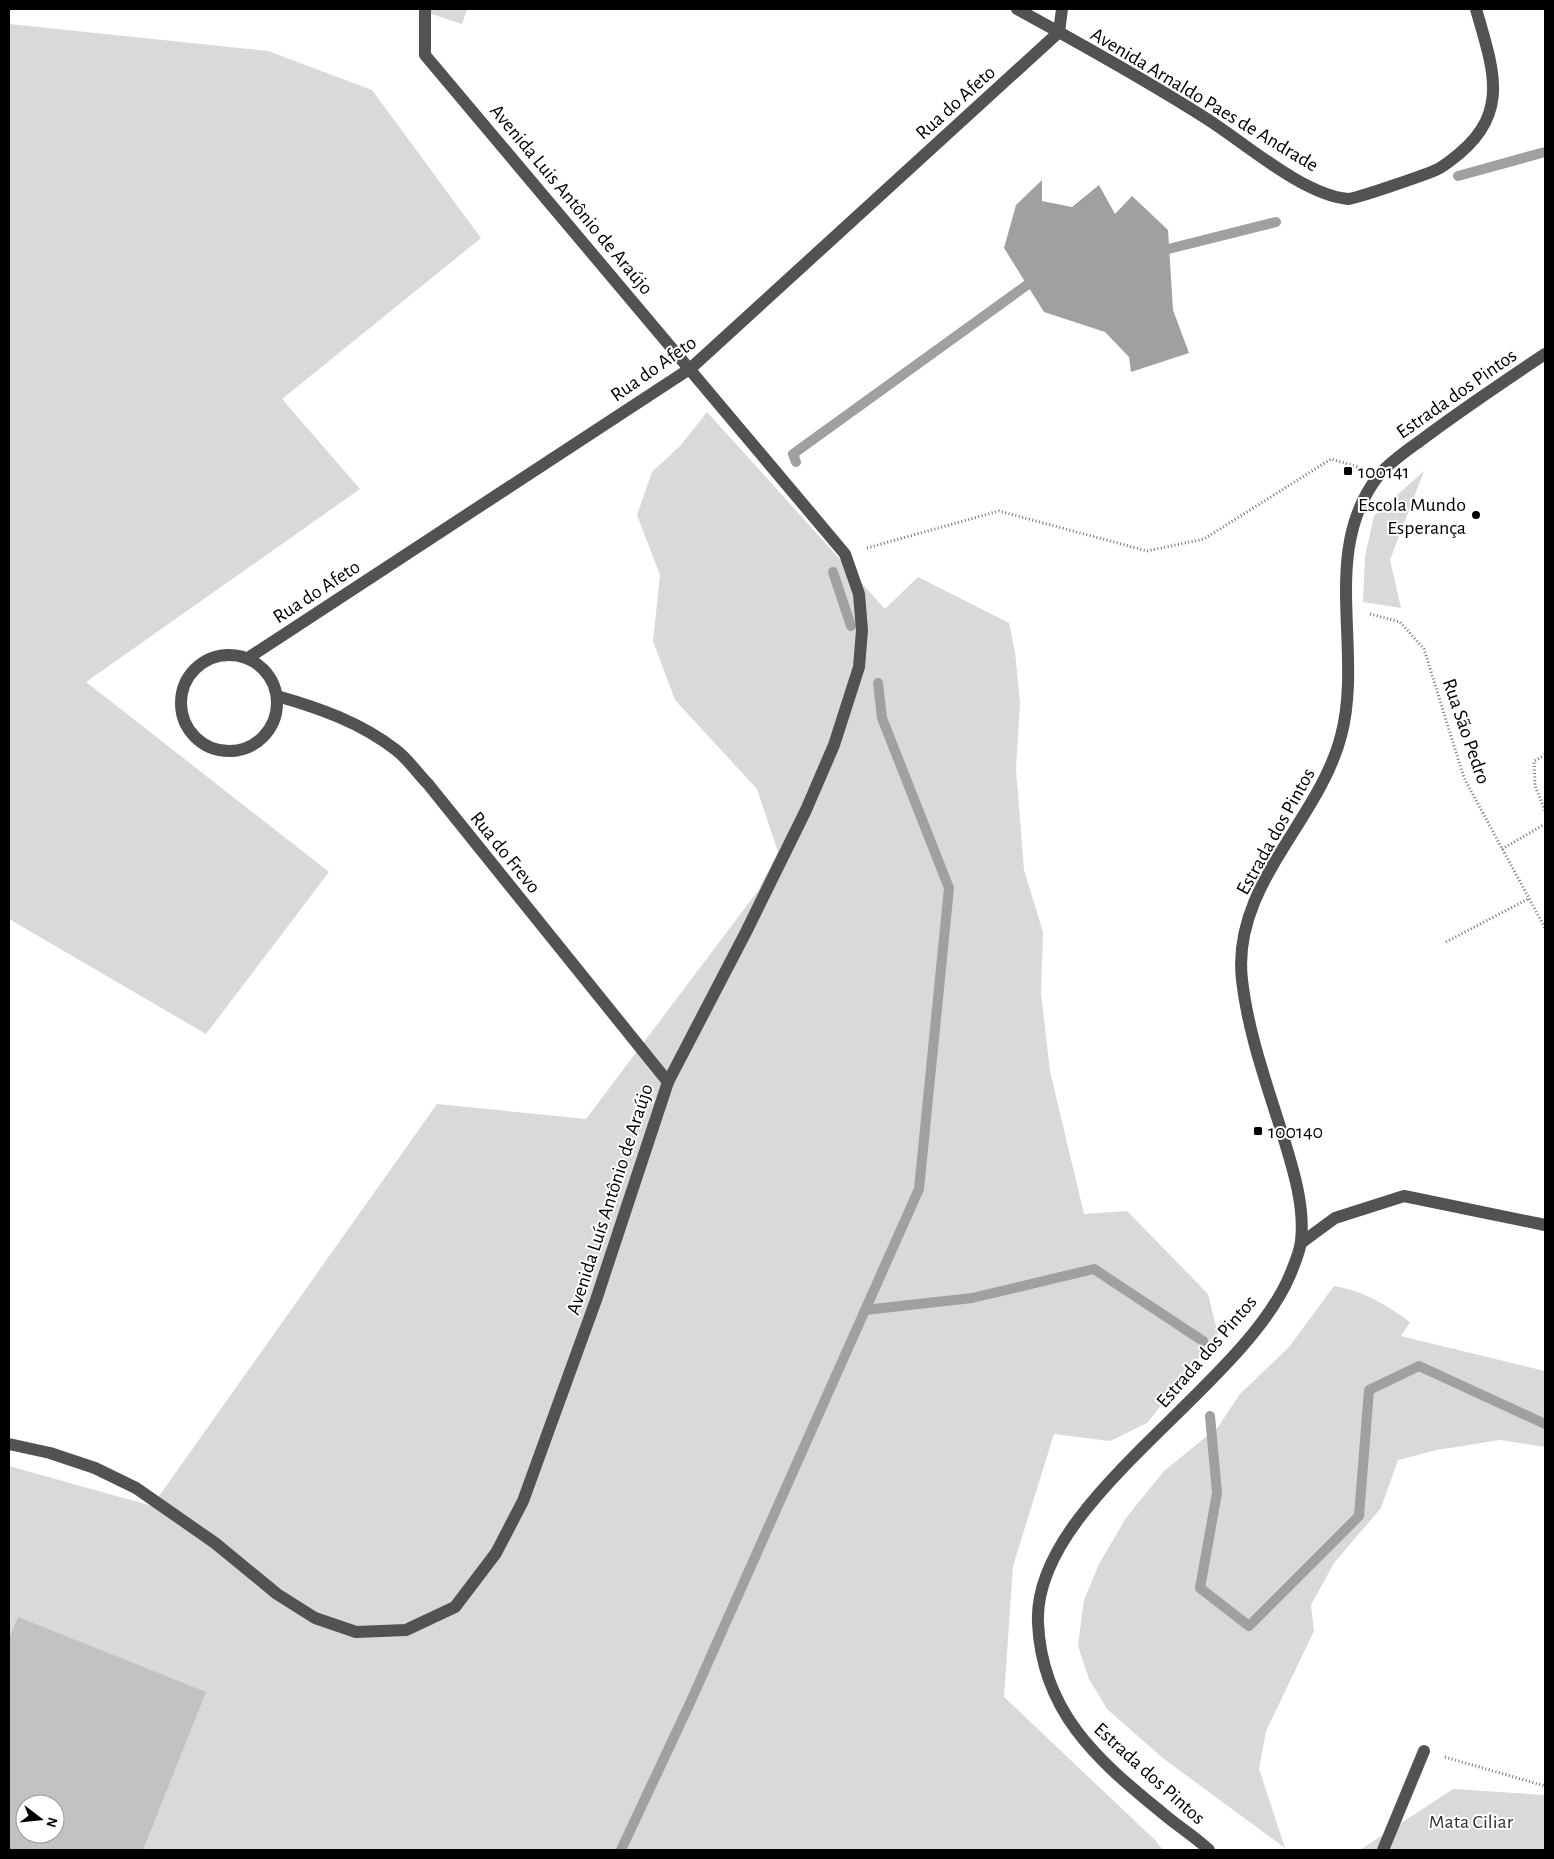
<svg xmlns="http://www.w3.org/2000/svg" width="1554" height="1859" font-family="'Alegreya Sans',sans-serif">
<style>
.green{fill:#d9d9d9;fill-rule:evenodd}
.water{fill:#a0a0a0}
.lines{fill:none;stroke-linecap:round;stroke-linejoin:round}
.stream{stroke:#a0a0a0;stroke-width:10}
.building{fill:#c2c2c2;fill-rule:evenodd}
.path{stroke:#747474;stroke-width:3;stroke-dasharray:1 2.5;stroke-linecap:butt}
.minor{stroke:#525252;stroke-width:12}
.poi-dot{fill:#000;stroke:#fff;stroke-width:2}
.labels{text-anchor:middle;stroke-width:4;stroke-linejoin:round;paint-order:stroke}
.street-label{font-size:20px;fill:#000;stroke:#fff}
.poi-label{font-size:20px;fill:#000;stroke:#fff;text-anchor:start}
.park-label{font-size:20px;fill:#303030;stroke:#fff}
</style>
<rect width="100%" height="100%" fill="#fff"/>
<!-- green -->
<g class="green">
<path d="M430,9H467L462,24L428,13Z"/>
<path d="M9,24L268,51L372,90L481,238L282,399L360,489L86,682L329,872L206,1034L9,919Z"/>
<path d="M707,412L885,609L918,577L1009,623L1015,652L1020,702L1016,769L1024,870L1043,932L1041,993L1050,1071L1084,1214L1127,1211L1208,1294L1218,1334L1147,1423L1110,1441L1054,1434L1013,1566L1004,1697L1155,1840L1163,1850H9V1466L152,1506L437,1104L586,1119L757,892L778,852L757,789L675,700L653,641L660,575L637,515L652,472L681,445ZM25,1804H55V1834H25Z"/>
<path d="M1424,471L1390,560L1401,608L1363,602L1365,556L1374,516Z"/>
<path d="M1334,1286C1364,1291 1385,1304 1410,1322L1401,1336L1545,1371V1447L1500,1440L1437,1450L1398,1460L1381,1508L1334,1563L1311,1605L1314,1631L1266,1731L1259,1769L1285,1848L1164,1759L1107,1709L1089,1679L1078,1646L1084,1600L1099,1564L1126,1518L1164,1471L1218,1427L1240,1394L1289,1347Z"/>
<path d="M1453,1789L1545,1795V1850H1360Z"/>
</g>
<!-- water -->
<path class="water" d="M1042,180V201L1072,207L1099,185L1115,214L1132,196L1168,230L1173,310L1189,353L1131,372L1129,357L1105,332L1044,312L1004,248L1016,205Z"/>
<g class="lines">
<!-- stream -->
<g class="stream">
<path d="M1458,176L1545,152"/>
<path d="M1156,252L1276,222"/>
<path d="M796,462L793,454L1027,285L1040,282"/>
<path d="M833,572L851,626"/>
<path d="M865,1310L972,1298L1094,1269L1203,1341"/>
<path d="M1210,1416L1217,1493L1200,1588L1249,1626L1359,1516L1369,1390L1419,1366L1545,1424"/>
<path d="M621,1850L690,1703L919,1189L949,888L882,718L878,683"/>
</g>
</g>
<!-- building -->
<path class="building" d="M18,1617L206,1692L143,1850H9V1639ZM25,1804H55V1834H25Z"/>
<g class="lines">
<!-- path -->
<g class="path">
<path d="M867,548L999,511L1147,551L1204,539L1331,459L1358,467"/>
<path d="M1370,614L1400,622L1424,649L1464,778L1545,928"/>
<path d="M1545,755L1534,761L1535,786L1545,811"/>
<path d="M1502,849L1545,824"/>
<path d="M1446,942L1528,899"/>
<path d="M1445,1757L1545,1786"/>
</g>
<!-- minor -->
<g class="minor">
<path d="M1017,9C1081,44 1146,80 1207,119C1245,143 1303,195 1348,199C1355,199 1428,174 1438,169C1442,167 1446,164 1450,161C1512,116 1494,72 1476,9"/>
<path d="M1059,32L1062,9"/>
<circle cx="229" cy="703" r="48"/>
<path d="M248,658L691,368L1059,32"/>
<path d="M277,696C319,708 360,722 396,750C408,759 417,773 428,784L668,1082"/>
<path d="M1301,1243L1335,1218L1404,1196L1545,1225"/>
<path d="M9,1444L50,1453L95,1468L136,1488L215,1543L277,1594L315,1618L356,1632L406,1630L455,1607L496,1553L523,1501L596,1300L668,1082L746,932L806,810L834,745L859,667L862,630L859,594L845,554L425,55V9"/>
<path d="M1209,1850C1194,1836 1176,1825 1160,1811C1096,1759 1042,1711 1038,1623C1032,1502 1243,1388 1290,1275C1294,1265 1300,1252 1301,1241C1305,1206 1293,1169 1283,1136C1267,1085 1248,1033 1242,980C1231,886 1319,821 1341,736C1364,650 1319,551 1379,475C1390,462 1406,451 1420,441C1461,410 1503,382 1545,354"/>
<path d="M1383,1850L1424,1751"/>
</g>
</g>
<!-- markers -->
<g class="poi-dot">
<rect x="1343" y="466" width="10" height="10" rx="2.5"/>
<circle cx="1476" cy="515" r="5"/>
<rect x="1253" y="1126" width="10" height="10" rx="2.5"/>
</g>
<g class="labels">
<!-- street labels -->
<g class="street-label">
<text transform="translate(1205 99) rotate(31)" y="7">Avenida Arnaldo Paes de Andrade</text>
<text transform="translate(955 102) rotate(-42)" y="7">Rua do Afeto</text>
<text transform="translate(572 199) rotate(50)" y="7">Avenida Luis Antônio de Araújo</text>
<text transform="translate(653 368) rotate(-35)" y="7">Rua do Afeto</text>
<text transform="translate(1456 393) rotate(-35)" y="7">Estrada dos Pintos</text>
<text transform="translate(316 591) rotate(-33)" y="7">Rua do Afeto</text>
<text transform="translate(1467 731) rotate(71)" y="7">Rua São Pedro</text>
<text transform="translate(1275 831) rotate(-61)" y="7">Estrada dos Pintos</text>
<text transform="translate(506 852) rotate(51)" y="7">Rua do Frevo</text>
<text transform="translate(609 1199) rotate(-72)" y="7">Avenida Luís Antônio de Araújo</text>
<text transform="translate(1206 1351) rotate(-49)" y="7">Estrada dos Pintos</text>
<text transform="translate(1150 1773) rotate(42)" y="7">Estrada dos Pintos</text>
</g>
<!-- poi labels -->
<g class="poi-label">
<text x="1358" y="478">100141</text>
<text x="1466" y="511" text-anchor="end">Escola Mundo<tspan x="1466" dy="23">Esperança</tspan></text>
<text x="1268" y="1138">100140</text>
</g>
<!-- park labels -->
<g class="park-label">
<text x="1471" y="1828">Mata Ciliar</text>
</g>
</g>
<!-- border -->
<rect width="1554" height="1859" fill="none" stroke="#000000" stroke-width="20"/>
<!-- north arrow -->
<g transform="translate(40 1819) rotate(106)"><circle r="24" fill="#ffffff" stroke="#999999"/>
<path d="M0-4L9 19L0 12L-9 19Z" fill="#000000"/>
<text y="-8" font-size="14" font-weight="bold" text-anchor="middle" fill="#000000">N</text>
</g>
</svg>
